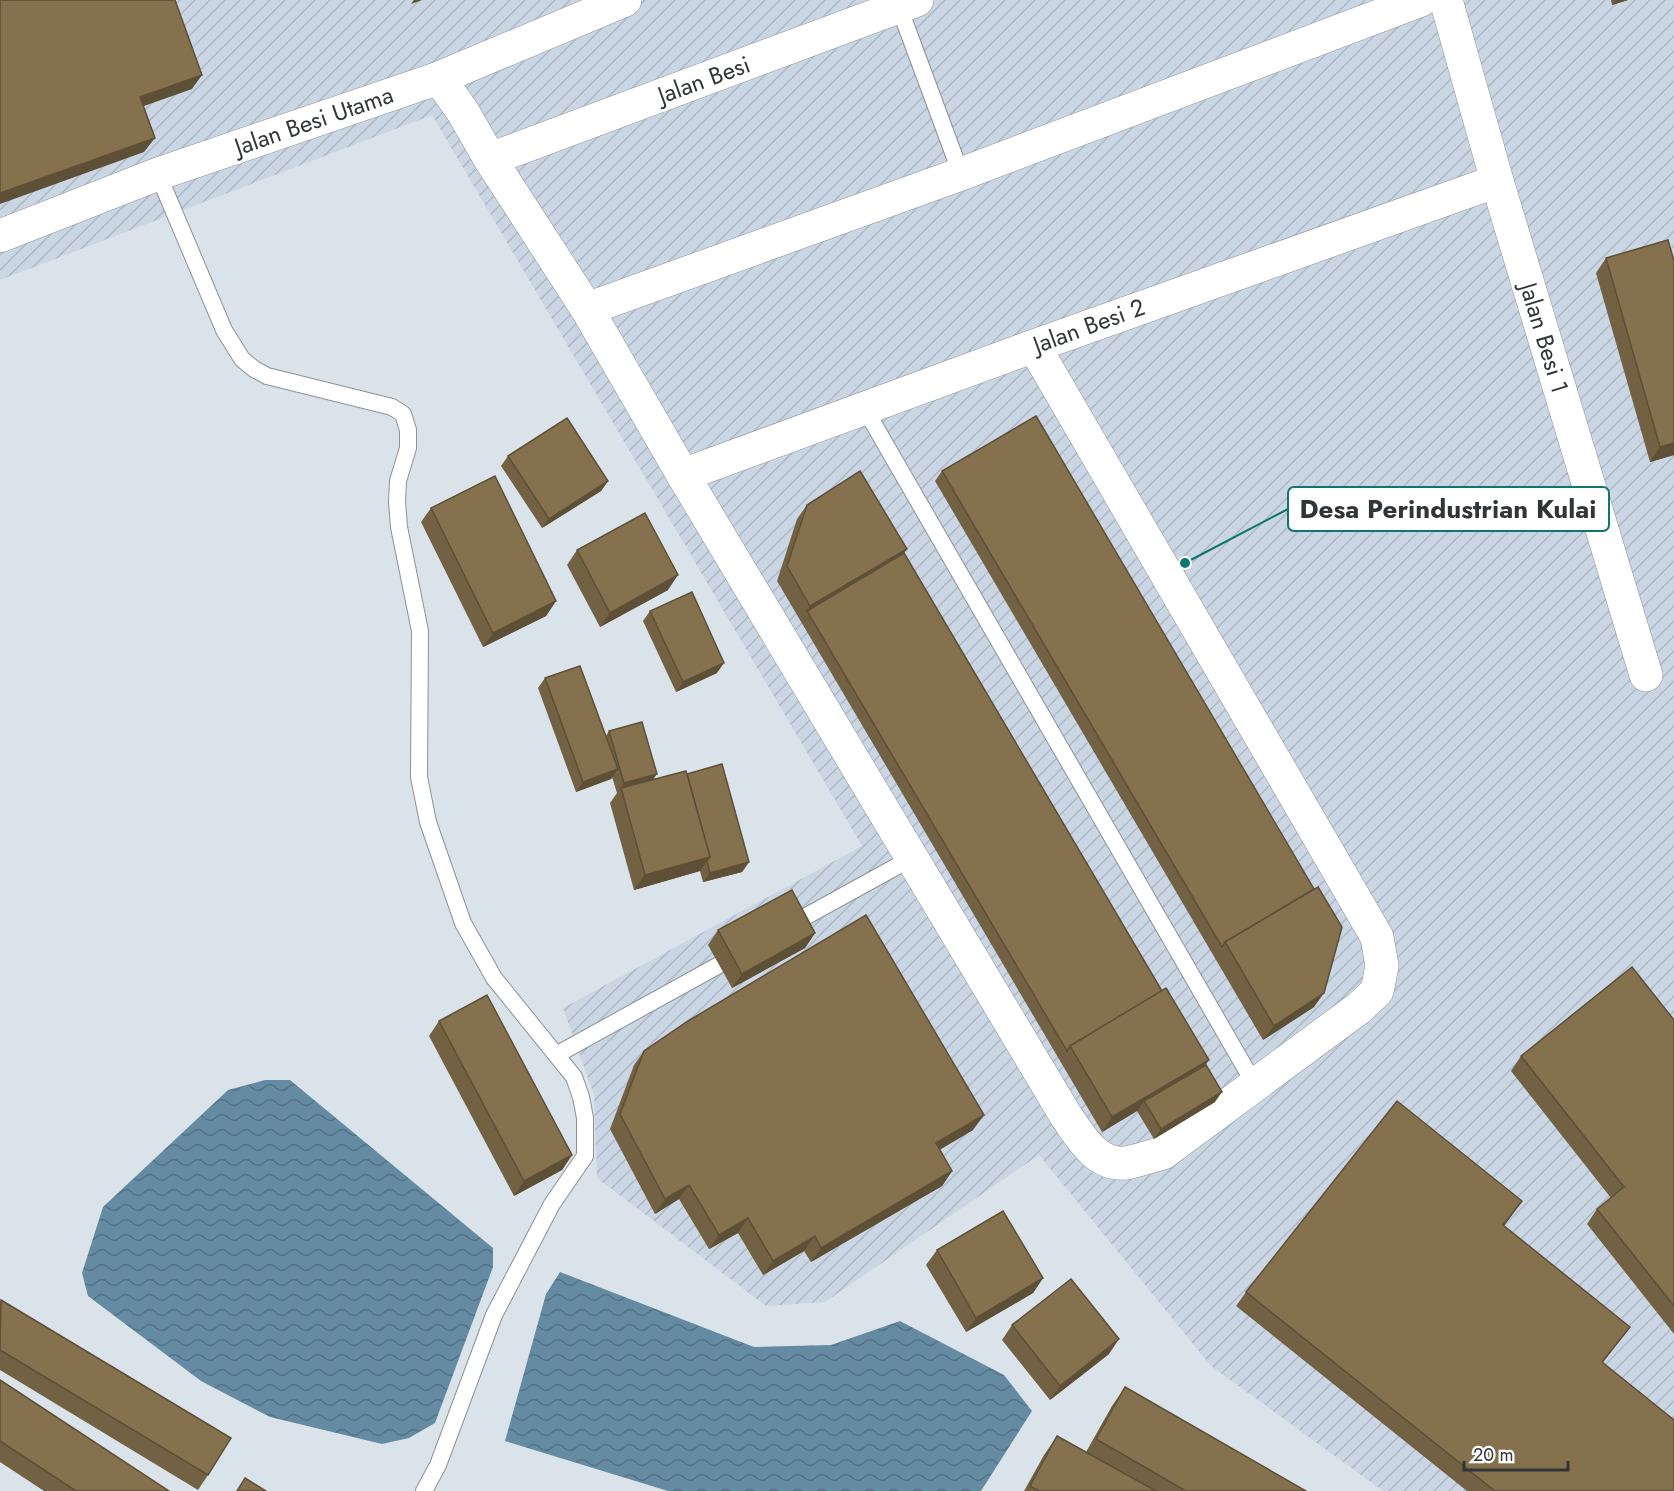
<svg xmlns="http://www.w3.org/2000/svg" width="1674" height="1491" font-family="Jost,sans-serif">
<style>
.industrial{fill:url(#industrial-furrows)}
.water{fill:url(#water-waves)}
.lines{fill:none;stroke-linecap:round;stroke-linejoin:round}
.service-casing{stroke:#8b9299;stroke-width:18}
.minor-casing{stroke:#8b9299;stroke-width:34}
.service{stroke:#fff;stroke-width:16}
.minor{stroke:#fff;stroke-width:33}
.wall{fill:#736143}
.shaded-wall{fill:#5e4f37}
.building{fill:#86714e;stroke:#5e4f37;stroke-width:1.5}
.labels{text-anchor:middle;stroke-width:6;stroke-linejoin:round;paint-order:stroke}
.street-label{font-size:24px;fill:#323538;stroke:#fff}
.leader{fill:none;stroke:#0f766e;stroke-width:2}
.callout-dot{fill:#0f766e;stroke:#fff;stroke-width:2}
.callout{fill:#fff;stroke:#0f766e;stroke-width:2}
.callout-label{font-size:26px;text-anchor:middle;font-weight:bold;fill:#323538}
</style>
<defs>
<pattern id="industrial-furrows" width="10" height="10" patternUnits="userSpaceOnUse" patternTransform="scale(1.5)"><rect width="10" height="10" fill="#cad6e3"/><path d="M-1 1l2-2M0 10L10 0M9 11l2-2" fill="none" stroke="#aeb8c4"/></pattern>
<pattern id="water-waves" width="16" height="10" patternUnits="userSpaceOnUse" patternTransform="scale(1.5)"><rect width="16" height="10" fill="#658ba3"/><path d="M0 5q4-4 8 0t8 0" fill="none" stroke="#547286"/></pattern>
</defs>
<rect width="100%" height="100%" fill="#dbe3ea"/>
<!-- industrial -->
<path class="industrial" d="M0,0H1674V1491H1383L1211,1366L1039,1155L825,1302L766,1306L597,1178L594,1095L563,1008L862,846L432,115L0,280Z"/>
<!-- water -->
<g class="water">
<path d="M265,1080H290L493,1248V1267L435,1423L409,1438L382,1444L270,1417L201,1381L88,1296L82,1273L103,1207L228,1090Z"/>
<path d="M560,1272L754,1347L831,1345L900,1321L1004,1375L1032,1411L981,1491H668L505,1441L546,1294Z"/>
</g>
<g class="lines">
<!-- service casing -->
<g class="service-casing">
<g id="service">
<path d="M899,7L961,174"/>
<path d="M158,174L224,330L242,359L254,369L267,376L392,407L403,414L408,430V448L398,481L397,502L399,527L420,631L419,777L428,822L463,923L494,978L574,1077L581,1097L585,1118V1156L552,1204L494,1315L438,1465L424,1491"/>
<path d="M865,409L1255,1085"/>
<path d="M792,924L912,858"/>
<path d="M556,1055L719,965"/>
</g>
</g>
<!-- minor casing -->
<g class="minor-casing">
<g id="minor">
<path d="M1446,0L1497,181L1646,675"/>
<path d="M439,78L463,112L490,159L587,309L683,475L1066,1116C1081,1137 1096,1166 1126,1163C1138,1161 1151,1156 1163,1153L1359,1008L1377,991L1382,966L1377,937L1034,346"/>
<path d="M490,159L917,0"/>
<path d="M0,236L158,174L439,78L625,0"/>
<path d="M587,309L961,174L1421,0"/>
<path d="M683,475L1034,346L1497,181"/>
</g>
</g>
<!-- service -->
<use href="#service" class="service"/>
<!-- minor -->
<use href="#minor" class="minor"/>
</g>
<!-- wall -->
<g class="wall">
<path d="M1611,0H1628L1612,5Z"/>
<path d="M1606,258L1674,455L1650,462L1596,273Z"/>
<path d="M508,456L608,481L601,491L542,528L501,466Z"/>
<path d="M942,471L1314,1007L1263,1040L935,481Z"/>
<path d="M807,505L907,549L904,553L1206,1065L1215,1102L1154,1139L1137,1111L1102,1132L777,581L797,519Z"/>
<path d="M431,508L556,601L546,616L483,647L421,522Z"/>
<path d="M577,550L668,590L600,627L567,565Z"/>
<path d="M650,611L717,673L676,692L643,621Z"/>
<path d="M545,678L606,736L609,731L653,779L687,774L749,862L742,872L703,882L700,871L634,890L610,803L617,793L612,777L611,779L576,792L538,688Z"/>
<path d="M718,930L815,933L805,948L732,988L708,945Z"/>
<path d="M1674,1020V1334L1587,1224L1597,1209L1611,1198L1511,1071L1521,1056Z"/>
<path d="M439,1021L572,1155L562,1170L514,1196L429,1036Z"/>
<path d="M644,1051L973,1130L940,1149L952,1171L942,1186L811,1262L804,1251L763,1275L738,1233L709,1249L679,1199L655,1214L610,1129L634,1065Z"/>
<path d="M1512,1215L1504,1226L1630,1327L1602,1363L1674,1491H1467L1236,1306L1246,1292Z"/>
<path d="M937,1250L1043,1278L1033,1293L966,1332L926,1265Z"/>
<path d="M0,1301L208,1475L198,1490L0,1370Z"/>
<path d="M1012,1325L1109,1354L1050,1400L1002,1340Z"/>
<path d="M0,1380L169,1491H44L0,1462Z"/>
<path d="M1125,1387L1306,1491H1024L1044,1455L1057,1436L1086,1452L1112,1406Z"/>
</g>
<!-- shaded-wall -->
<g class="shaded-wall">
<path d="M414,0H422L411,4Z"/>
<path d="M1616,0H1628L1612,5Z"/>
<path d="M202,75L192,89L130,111L140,97Z"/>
<path d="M155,138L144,152L0,204V193Z"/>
<path d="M1674,443V455L1650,462L1660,447Z"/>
<path d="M608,481L601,491L542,528L549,519Z"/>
<path d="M907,549L897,563L807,611L810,606Z"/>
<path d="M678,575L668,590L600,627L610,613Z"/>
<path d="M556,601L546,616L483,647L493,633Z"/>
<path d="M724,663L717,673L676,692L683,682Z"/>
<path d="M618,769L611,779L576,792L583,782Z"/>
<path d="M657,774L650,784L621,788L617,793L624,783Z"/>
<path d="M710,857L700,871L634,890L645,875Z"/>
<path d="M749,862L742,872L703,882L710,873Z"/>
<path d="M815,933L805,948L732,988L742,974Z"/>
<path d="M1324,993L1314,1007L1263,1040L1274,1026Z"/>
<path d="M1209,1060L1199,1074L1144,1101L1137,1111L1102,1132L1112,1117Z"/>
<path d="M1222,1092L1215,1102L1154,1139L1161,1129Z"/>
<path d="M984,1115L973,1130L926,1158L936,1143Z"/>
<path d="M572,1155L562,1170L514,1196L524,1181Z"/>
<path d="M952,1171L942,1186L811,1262L821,1248Z"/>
<path d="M689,1185L679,1199L655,1214L665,1199Z"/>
<path d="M1522,1201L1512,1215L1492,1240L1503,1225Z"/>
<path d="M748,1218L738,1233L709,1249L719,1235Z"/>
<path d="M815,1236L804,1251L763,1275L773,1261Z"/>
<path d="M1043,1278L1033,1293L966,1332L976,1318Z"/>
<path d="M1630,1327L1619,1341L1592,1377L1602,1362Z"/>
<path d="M1119,1339L1109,1354L1050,1400L1060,1386Z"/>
</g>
<!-- building -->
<g class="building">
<path d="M0,0H175L202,75L140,97L155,138L0,193Z"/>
<path d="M1668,240L1674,261V443L1660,447L1606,258Z"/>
<path d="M1036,416L1314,889L1225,942L1222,947L942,471Z"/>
<path d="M567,418L608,481L549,519L508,456Z"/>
<path d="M860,471L907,549L810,606L787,566L807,505Z"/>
<path d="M495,476L556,601L493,633L431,508Z"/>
<path d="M645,513L678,575L610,613L577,550Z"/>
<path d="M904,553L1162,991L1070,1046L1067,1051L807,611Z"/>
<path d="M692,592L724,663L683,682L650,611Z"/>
<path d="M580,666L618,769L583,782L545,678Z"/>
<path d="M642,722L657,774L624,783L609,731Z"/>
<path d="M722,764L749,862L710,873L707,861L710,857L687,774Z"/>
<path d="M686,771L710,857L645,875L621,788Z"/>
<path d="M1318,887L1342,927L1324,993L1274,1026L1225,942Z"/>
<path d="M792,890L815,933L742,974L718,930Z"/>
<path d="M866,915L984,1115L936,1143L952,1171L821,1248L815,1236L773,1261L748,1218L719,1235L689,1185L665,1199L620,1114L644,1051L688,1021Z"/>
<path d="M1632,967L1674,1020V1306L1597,1209L1624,1187L1521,1056Z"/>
<path d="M1166,988L1209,1060L1112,1117L1070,1046Z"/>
<path d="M487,995L572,1155L524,1181L439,1021Z"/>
<path d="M1206,1065L1222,1092L1161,1129L1144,1101Z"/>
<path d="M1397,1101L1522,1201L1503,1225L1630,1327L1602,1362L1674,1420V1491H1495L1246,1292Z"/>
<path d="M1003,1211L1043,1278L976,1318L937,1250Z"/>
<path d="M1071,1279L1119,1339L1060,1386L1012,1325Z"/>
<path d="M1,1300L231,1438L208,1475L0,1350Z"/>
<path d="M0,1380L169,1491H76L0,1441Z"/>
<path d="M1125,1387L1306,1491H1186L1096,1439Z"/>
<path d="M1057,1436L1156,1491H1039L1030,1486Z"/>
<path d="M245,1478L266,1491H237Z"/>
</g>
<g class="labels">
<!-- street labels -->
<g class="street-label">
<text transform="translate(704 80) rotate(-20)" y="8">Jalan Besi</text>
<text transform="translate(314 121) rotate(-19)" y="8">Jalan Besi Utama</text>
<text transform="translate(1089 326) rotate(-20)" y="8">Jalan Besi 2</text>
<text transform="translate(1544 338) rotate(73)" y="8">Jalan Besi 1</text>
</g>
</g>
<!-- callouts -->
<path class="leader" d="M1185 563L1288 509"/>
<circle class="callout-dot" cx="1185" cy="563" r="6"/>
<rect class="callout" x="1288" y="487" width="321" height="44" rx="6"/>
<g class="callout-label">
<text x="1448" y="518">Desa Perindustrian Kulai</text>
</g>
<!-- scale -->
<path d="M1464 1461v9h104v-9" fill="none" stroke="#323538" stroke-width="3"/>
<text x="1473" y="1461" font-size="18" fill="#323538" stroke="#ffffff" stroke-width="4.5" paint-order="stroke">20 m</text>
</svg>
